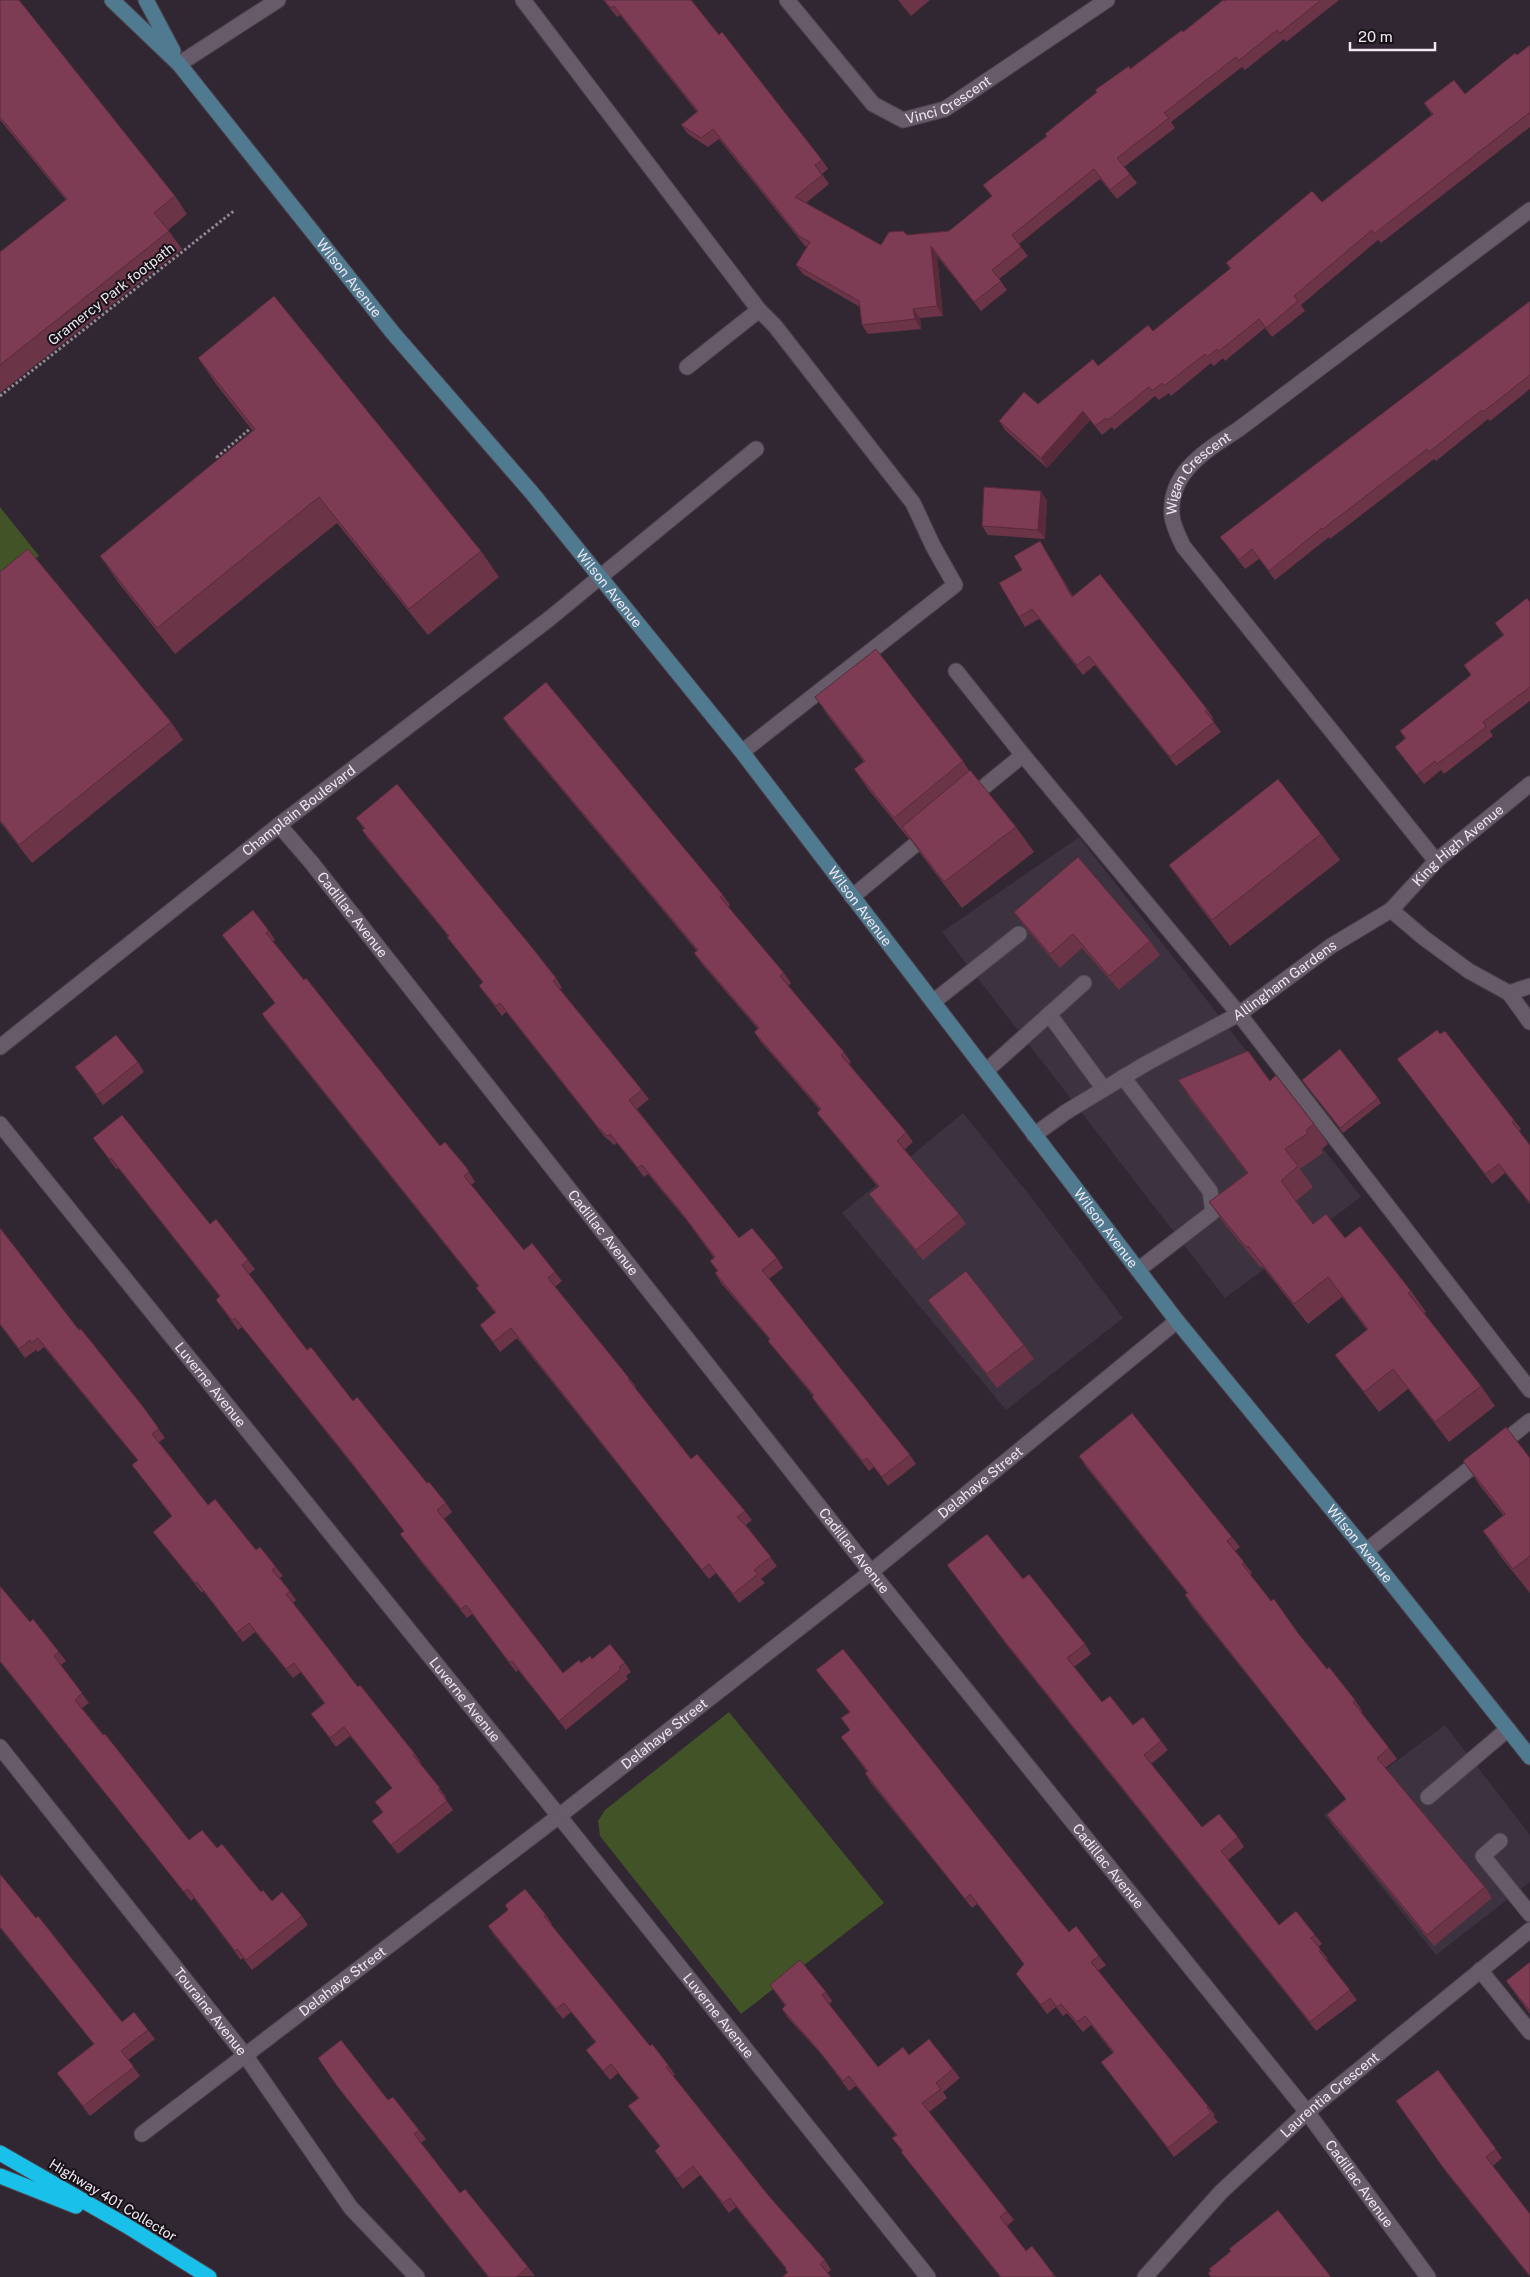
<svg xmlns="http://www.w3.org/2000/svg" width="1530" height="2277" font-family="'Public Sans',sans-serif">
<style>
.commercial{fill:#3d3240}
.green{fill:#425327}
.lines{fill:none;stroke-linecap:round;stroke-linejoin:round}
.lane-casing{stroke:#4c434e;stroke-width:17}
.street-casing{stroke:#4c434e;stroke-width:17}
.secondary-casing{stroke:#4c434e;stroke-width:17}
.highway-casing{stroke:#4c434e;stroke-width:17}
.path{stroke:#918893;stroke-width:3;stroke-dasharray:2.5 2.5;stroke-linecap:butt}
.lane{stroke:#675b6a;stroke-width:15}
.street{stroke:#675b6a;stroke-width:15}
.secondary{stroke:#507a90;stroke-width:15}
.highway{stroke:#19c1ea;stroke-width:15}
.wall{fill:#6c3447}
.shaded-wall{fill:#582a3a}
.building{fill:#7d3c53;stroke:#582a3a}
.labels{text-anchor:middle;stroke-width:4;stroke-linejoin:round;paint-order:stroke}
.street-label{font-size:14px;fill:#efe8f1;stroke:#161217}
</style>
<rect width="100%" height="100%" fill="#312733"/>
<!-- commercial -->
<g class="commercial">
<path d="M1079,837L1361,1197L1225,1298L942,932Z"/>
<path d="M963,1113L1031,1197L1123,1318L1006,1410L842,1213Z"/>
<path d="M1445,1725L1530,1835V1882L1436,1955L1324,1815Z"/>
</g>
<!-- green -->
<g class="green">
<path d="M0,507L39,556L0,587Z"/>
<path d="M729,1712L884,1903L741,2014L600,1836L598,1821L605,1810Z"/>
</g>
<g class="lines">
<!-- lane casing -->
<g class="lane-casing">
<g id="lane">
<path d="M523,0L759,310L775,326L913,503L933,546L955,585L742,752"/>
<path d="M687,367L759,310"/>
<path d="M600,577L756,449"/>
<path d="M956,671L1023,755L1239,1014L1530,1390"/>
<path d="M968,800L1023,755"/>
<path d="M852,897L929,833"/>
<path d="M933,1002L1019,934"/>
<path d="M1049,1014L1104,1089"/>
<path d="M986,1071L1084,983"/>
<path d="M1123,1077L1210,1191L1213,1212L1138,1270"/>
<path d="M1366,1551L1530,1421"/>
<path d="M1428,1797L1508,1729"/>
<path d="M1500,1841L1483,1856L1530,1914"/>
<path d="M1480,1970L1530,2032"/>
</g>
</g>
<!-- street casing -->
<g class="street-casing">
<g id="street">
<path id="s1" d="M787,0L873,104L903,120L945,109L1107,0"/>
<path d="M179,64L278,0"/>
<path id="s2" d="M279,825L311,862L871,1572L1307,2112L1428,2277"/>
<path id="s3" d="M1436,861L1183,546C1179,537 1173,526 1172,516C1168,472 1207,450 1239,429L1530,210"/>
<path d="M1391,910L1424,938L1469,971L1509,993L1530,986"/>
<path d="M1509,993L1530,1022"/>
<path id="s4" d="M0,1047L279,825L549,619L600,577"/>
<path id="s5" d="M0,1124L559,1816L928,2277"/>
<path id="s6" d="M1034,1135L1066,1112L1147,1063L1239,1014L1331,946L1391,910L1436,861L1530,784"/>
<path id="s7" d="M0,1747L245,2055L351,2208L417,2277"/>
<path id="s8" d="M142,2134L559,1816L871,1572L1177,1321"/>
<path id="s9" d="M1145,2277L1221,2192L1307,2112L1530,1930"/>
</g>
</g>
<!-- secondary casing -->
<g class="secondary-casing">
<g id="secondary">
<path id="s10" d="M112,0L179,64L393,333L532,493L600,577L742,752L1177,1321L1366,1551L1530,1757"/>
<path d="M146,0L173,51"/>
</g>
</g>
<!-- highway casing -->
<g class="highway-casing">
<g id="highway">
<path d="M0,2153L127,2226L209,2277"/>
<path d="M0,2176L76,2206"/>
</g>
</g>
<!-- path -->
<g class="path">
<path d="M0,396L235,210"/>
<path d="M221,461L217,457L251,428"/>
</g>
<!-- lane -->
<use href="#lane" class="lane"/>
<!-- street -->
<use href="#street" class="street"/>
<!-- secondary -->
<use href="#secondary" class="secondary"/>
<!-- highway -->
<use href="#highway" class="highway"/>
</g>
<!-- wall -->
<g class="wall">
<path d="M0,0L175,196L187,214L168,230L182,249L0,393V252L66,200L0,120Z"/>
<path d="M603,0H691L822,160L828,169L822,174L829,184L806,203L881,245L907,235L949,231L992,197L983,185L1047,136L1130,69L1183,32L1226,0H1339L1286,42L1284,39L1245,70L1242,67L1171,122L1175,128L1124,167L1137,183L1117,199L1100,179L1019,244L1028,256L999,279L1007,290L981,311L937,256L943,316L920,318L921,329L868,334L862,325L860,307L803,274L796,265L807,247L805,246L719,139L708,147L688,134L681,125L697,112L620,15L617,17Z"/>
<path d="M898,0H930L911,16Z"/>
<path d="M1530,45V127L1381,243L1378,240L1301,305L1305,311L1272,337L1265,328L1225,361L1223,358L1214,366L1211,363L1171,396L1169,393L1159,400L1155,396L1114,430L1112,427L1102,435L1090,420L1047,468L1005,430L999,421L1038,404L1098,366L1153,331L1230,269L1226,263L1322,202L1432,115L1424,103L1465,94Z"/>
<path d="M1530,301V389L1490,421L1488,419L1436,461L1434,459L1330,539L1329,537L1275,580L1259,559L1245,569L1220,537Z"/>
<path d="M198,358L481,551L499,577L428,635L337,523L175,654L118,582L100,556L253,431L216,384Z"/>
<path d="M1047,500L1045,539L988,535L982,526Z"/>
<path d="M1046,551L1073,596L1207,709L1213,718L1212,720L1221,732L1176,766L1095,665L1083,675L1039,619L1025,627L1019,617L1022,570Z"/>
<path d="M0,572L171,722L183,740L32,863L0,822Z"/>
<path d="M1530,602V701L1490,731L1493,736L1444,774L1441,770L1424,784L1395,747L1405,739L1400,731L1471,675L1464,665L1503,635L1495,623Z"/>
<path d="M815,697L963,761L969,771L1016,827L1034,852L962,908L920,853L909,838H908L868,789L854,769L864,762L829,717Z"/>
<path d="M503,718L723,895L730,905L728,907L784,973L791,983L788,986L844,1052L851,1062L849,1064L906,1132L913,1142L904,1150L959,1214L966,1224L923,1260L876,1204L869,1194L878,1187L824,1122L817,1113L820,1110L761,1042L754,1032L758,1029L701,963L694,953L697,951L510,728Z"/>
<path d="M356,818L556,978L562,988L560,989L642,1090L649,1099L637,1109L739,1238L777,1258L783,1268L769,1279L910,1455L916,1464L888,1486L874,1467L869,1471L818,1406L812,1397L813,1396L775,1350L768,1341L770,1340L721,1283L715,1273L717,1271L710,1261L714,1258L687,1221L648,1174L644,1177L617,1143L614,1145L604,1136L506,1012L502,1016L479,986L483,983L454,946L447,937L448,936L369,840L362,830L364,829Z"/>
<path d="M1321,834L1340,860L1230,946L1187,890L1169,865Z"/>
<path d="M1014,912L1150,941L1160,955L1119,990L1082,948L1060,968L1024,926Z"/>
<path d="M269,931L275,940L273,942L304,980L440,1146L466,1167L475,1182L471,1185L524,1250L555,1272L562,1281L555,1287L629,1378L636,1387L635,1388L691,1459L745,1511L752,1520L746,1525L777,1566L761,1579L765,1583L739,1603L716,1573L709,1579L517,1338L500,1352L480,1325L495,1313L476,1288L478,1286L268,1023L262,1014L275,1003L222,935Z"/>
<path d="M1440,1034L1514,1120L1521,1129L1519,1131L1530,1145V1204L1505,1173L1492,1184L1397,1059Z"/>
<path d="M138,1062L144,1072L103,1105L75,1067Z"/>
<path d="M1178,1080L1270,1081L1314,1124L1328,1144L1321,1150L1323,1153L1300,1169L1313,1187L1296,1201L1313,1224L1345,1238L1411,1291L1426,1312L1424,1313L1481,1386L1495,1406L1449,1442L1408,1389L1379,1412L1350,1375L1335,1355L1367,1330L1342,1297L1308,1324L1262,1266L1261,1268L1224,1223L1209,1202L1247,1173L1192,1101Z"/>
<path d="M1305,1084L1378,1098L1381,1103L1343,1133Z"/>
<path d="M93,1138L210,1224L248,1260L255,1269L249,1274L307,1350L427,1483L446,1503L452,1512L444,1519L563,1673L592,1659L625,1663L631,1672L626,1676L628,1679L566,1730L518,1670L516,1672L472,1614L467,1618L422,1563L400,1534L404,1531L354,1467L242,1327L238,1330L216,1300L220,1297L118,1168L116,1169Z"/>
<path d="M0,1228L79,1330L144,1408L165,1438L159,1442L208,1505L256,1550L276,1567L283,1576L280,1578L296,1600L293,1603L358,1687L415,1754L421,1763V1764L446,1797L445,1798L453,1810L398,1854L372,1821L383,1813L375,1802L392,1788L350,1736L336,1747L318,1723L311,1714L324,1703L301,1672L293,1678L255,1632L243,1642L203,1591L202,1593L160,1541L153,1532L172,1517L132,1465L138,1461L44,1347L38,1352L36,1350L25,1358L0,1325Z"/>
<path d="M928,1300L1024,1345L1034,1359L997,1388L938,1314Z"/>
<path d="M1079,1456L1232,1537L1240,1547L1235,1551L1252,1573L1250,1575L1327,1669L1355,1700L1362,1711L1361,1713L1389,1748L1397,1759L1385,1768L1485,1887L1492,1898L1434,1946L1334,1826L1327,1815L1346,1799L1192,1606L1185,1595L1187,1593L1086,1467Z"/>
<path d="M1530,1458V1593L1501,1557L1483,1531L1503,1515L1481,1487L1463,1461Z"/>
<path d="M947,1565L1023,1579L1085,1644L1091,1654L1074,1667L1102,1702L1133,1725L1161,1741L1168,1750L1151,1764L1202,1827L1238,1837L1244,1847L1228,1860L1279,1925L1315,1935L1322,1944L1318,1947L1328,1959L1326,1960L1357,2000L1316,2031L1005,1643Z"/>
<path d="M0,1586L30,1622L59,1652L66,1661L61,1665L89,1703L82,1708L189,1840L217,1848L261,1892L272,1901L302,1916L308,1925L252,1970L243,1958L241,1960L194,1898L191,1901L0,1662Z"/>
<path d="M816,1670L1069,1932L1099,1956L1106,1965L1098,1971L1208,2106L1215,2115L1213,2116L1218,2122L1174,2157L1101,2062L1113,2053L1091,2025L1083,2032L1067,2013L1063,2016L1056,2007L1047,2014L1016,1974L1024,1964L977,1904L972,1908L871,1783L865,1773L867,1772L841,1737L850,1730L841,1718L849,1712Z"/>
<path d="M0,1874L36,1918L122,2022L148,2030L155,2039L128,2060L140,2076L90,2116L57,2073L94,2044L0,1928Z"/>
<path d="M546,1915L552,1924L551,1925L650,2046L669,2066L675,2075L673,2076L768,2195L825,2260L831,2270L827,2273H787L785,2269H786L736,2207L729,2213L700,2175L683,2189L655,2151L660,2147L628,2106L638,2098L618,2073L610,2080L586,2050L595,2042L571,2012L563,2019L494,1935L488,1926Z"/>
<path d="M1530,1962V2014L1506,1981Z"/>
<path d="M770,1985L826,1992L832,2001L829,2004L878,2067L909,2055L953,2069L960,2078L943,2092L947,2098L929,2112L1014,2220L1007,2226L1026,2251L1032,2246L1056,2277H1000L908,2161L901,2152L902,2151L892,2138L896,2135L856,2086L849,2091L822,2055L788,2018L782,2009L785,2006Z"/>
<path d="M318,2058L388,2100L419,2130L426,2139L421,2143L460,2193L528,2267L535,2276L488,2277L344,2095Z"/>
<path d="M1438,2070L1502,2158L1493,2166L1530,2214V2277L1449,2176L1396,2101Z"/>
</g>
<!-- shaded-wall -->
<g class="shaded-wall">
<path d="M931,246L937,256L943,316L937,306Z"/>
<path d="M913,309L920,318L921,329L915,319Z"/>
<path d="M1083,411L1090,420L1047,468L1041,458Z"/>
<path d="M1041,491L1047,500L1045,539L1038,530Z"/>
<path d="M1040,541L1079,606L1072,597Z"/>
</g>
<!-- building -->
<g class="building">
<path d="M0,0H19L175,196L154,213L169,231L0,365V252L67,199L0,117Z"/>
<path d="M604,0H691L719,35L722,32L822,160L815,165L822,175L795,197L881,245L889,232L903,231L907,235L949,231L992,196L983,185L1047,136L1045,134L1097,92L1095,90L1129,66L1130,69L1182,30L1183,32L1223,0L1224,1L1226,0H1321L1280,33L1277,30L1238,61L1236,57L1164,113L1169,118L1117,158L1130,174L1110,190L1094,169L1012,235L1021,247L992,270L1001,281L974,302L931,246L937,306L913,309L915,319L862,325L859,301L796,265L810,242L799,236L713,129L701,138L681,125L698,111L614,6L611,8Z"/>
<path d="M1530,45V115L1529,113L1374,234L1372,230L1294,296L1298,301L1266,328L1259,319L1219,351L1217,349L1207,357L1205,354L1164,386L1162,383L1152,391L1149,387L1108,420L1106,418L1095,426L1083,411L1041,458L999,421L1024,392L1038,404L1093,359L1098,366L1148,325L1153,331L1231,268L1226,263L1312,191L1322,202L1433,114L1424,103L1454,80L1465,94L1515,53L1517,55Z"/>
<path d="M274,296L481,551L409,609L319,497L157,628L100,556L255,429L198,358Z"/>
<path d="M1530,301V375L1483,412L1482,410L1429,452L1427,449L1323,529L1322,528L1269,571L1252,549L1239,560L1220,537Z"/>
<path d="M984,487L1041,491L1038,530L982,526Z"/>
<path d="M1040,541L1072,597L1100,574L1207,709L1205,711L1214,722L1170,757L1089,656L1077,665L1032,609L1019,617L999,583L1022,570L1014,556Z"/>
<path d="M28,549L171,722L19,845L0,820V572Z"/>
<path d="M1527,598L1530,602V687L1483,722L1486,727L1437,764L1435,761L1417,775L1395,747L1406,738L1400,731L1471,675L1464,665L1504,635L1495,623Z"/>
<path d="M876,649L963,761L894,818L854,769L865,761L815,697Z"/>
<path d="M546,682L723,895L720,897L784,973L780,976L844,1052L841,1055L906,1132L897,1141L959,1214L916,1250L869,1194L879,1186L817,1113L821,1109L754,1032L759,1028L694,953L698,950L503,718Z"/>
<path d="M970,770L1016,827L944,882L902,827Z"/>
<path d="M1278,779L1321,834L1212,920L1169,865Z"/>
<path d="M397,784L530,945L556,978L553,981L642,1090L629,1100L739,1238L752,1228L777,1258L762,1270L910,1455L882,1477L867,1458L863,1461L812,1397L814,1395L768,1341L770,1339L715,1273L718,1271L710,1261L715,1257L681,1212L642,1165L638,1168L610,1134L607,1136L597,1126L500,1003L496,1006L479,986L483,982L447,937L449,936L362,830L365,828L356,818Z"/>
<path d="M1078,857L1150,941L1109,976L1073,934L1050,954L1014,912Z"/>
<path d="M253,910L269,931L266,933L304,980L306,978L440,1146L445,1142L466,1167L469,1172L464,1176L524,1250L532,1243L555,1272L548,1278L629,1378L628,1379L691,1459L697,1454L745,1511L737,1517L747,1527L771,1557L754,1570L758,1574L733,1594L709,1564L702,1570L511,1328L493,1342L480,1325L496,1312L476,1288L479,1286L262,1014L275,1003L222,935Z"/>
<path d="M1437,1030L1440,1034L1445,1031L1514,1120L1512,1122L1530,1145V1203L1499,1164L1485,1174L1397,1059Z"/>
<path d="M116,1035L138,1062L97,1095L75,1067Z"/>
<path d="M1340,1049L1378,1098L1340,1128L1302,1080Z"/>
<path d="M1248,1051L1270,1081L1276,1075L1314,1124L1306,1130L1308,1133L1285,1149L1298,1166L1281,1181L1313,1224L1326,1214L1345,1238L1360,1226L1411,1291L1408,1293L1481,1386L1435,1422L1393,1369L1364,1392L1335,1355L1368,1329L1328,1277L1294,1304L1248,1246L1246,1247L1209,1202L1248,1173L1178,1080Z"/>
<path d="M122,1115L210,1224L216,1219L248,1260L242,1265L307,1350L311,1347L353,1401L357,1397L427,1483L429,1482L446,1503L437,1510L563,1673L579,1660L581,1663L590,1656L592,1659L610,1644L625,1663L619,1667L621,1669L559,1721L512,1661L509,1662L466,1605L461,1609L416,1554L400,1534L404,1531L348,1458L235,1318L232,1320L216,1300L220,1296L111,1158L110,1160L93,1138Z"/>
<path d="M0,1228L79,1330L81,1329L144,1408L159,1429L152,1434L208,1505L215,1499L256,1550L260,1547L276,1567L272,1570L290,1591L286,1594L358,1687L360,1685L415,1754L413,1755L440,1788L438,1789L447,1801L391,1845L372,1821L383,1812L375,1802L392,1788L344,1727L330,1738L311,1714L325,1703L294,1663L286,1669L249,1623L236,1633L197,1582L195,1583L153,1532L172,1516L132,1465L138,1460L38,1338L31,1343L30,1340L19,1349L0,1324Z"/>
<path d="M966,1271L1024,1345L987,1374L928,1300Z"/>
<path d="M1132,1413L1232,1537L1227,1541L1244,1562L1242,1564L1271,1601L1274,1599L1298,1633L1327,1669L1329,1667L1355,1700L1353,1702L1389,1748L1377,1758L1485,1887L1427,1935L1327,1815L1346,1799L1185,1595L1188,1593L1079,1456Z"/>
<path d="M1506,1427L1530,1458V1556L1513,1569L1483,1531L1505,1514L1463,1461Z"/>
<path d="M987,1534L1023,1579L1029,1574L1085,1644L1067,1658L1102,1702L1110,1696L1133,1725L1143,1717L1161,1741L1144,1755L1202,1827L1219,1814L1238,1837L1221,1851L1279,1925L1296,1911L1315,1935L1311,1938L1321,1950L1319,1951L1350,1990L1310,2022L999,1634L947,1565Z"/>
<path d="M0,1586L30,1622L33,1619L59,1652L54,1656L82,1693L75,1700L103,1735L105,1734L189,1840L202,1830L217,1848L222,1844L261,1892L263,1890L272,1901L282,1892L302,1916L246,1960L237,1949L235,1951L188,1889L184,1892L0,1661Z"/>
<path d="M843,1649L1069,1932L1076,1926L1099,1956L1091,1962L1208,2106L1207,2107L1211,2113L1168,2148L1101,2062L1114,2052L1085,2016L1077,2022L1061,2004L1057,2007L1050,1998L1041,2005L1016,1974L1024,1964L970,1894L965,1899L865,1773L868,1771L841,1737L850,1730L841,1718L850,1712L816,1670Z"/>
<path d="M0,1874L36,1918L38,1916L122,2022L134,2012L148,2030L121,2051L134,2067L83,2106L57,2073L94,2044L0,1927Z"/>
<path d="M525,1889L546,1915L544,1916L650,2046L652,2044L669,2066L666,2067L768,2195L825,2260L820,2264L831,2277H782L788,2272L785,2269L786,2268L730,2198L723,2203L693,2166L677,2179L655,2151L660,2146L628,2106L639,2098L611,2064L603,2071L586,2050L596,2042L564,2003L556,2009L488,1926L508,1910L505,1905Z"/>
<path d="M800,1960L826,1992L822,1995L878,2067L903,2047L909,2055L929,2039L953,2069L936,2083L941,2089L922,2103L1007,2211L1000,2217L1026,2251L1032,2246L1054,2275L1051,2277H1001L901,2152L903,2151L892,2138L897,2135L849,2076L843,2081L815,2046L782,2009L786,2005L770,1985Z"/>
<path d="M1530,1962V2011L1506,1981Z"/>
<path d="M341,2040L388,2100L393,2097L419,2130L414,2134L460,2193L465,2189L528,2267L516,2277H489L337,2086L318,2058Z"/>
<path d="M1438,2070L1496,2149L1486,2157L1530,2214V2276L1442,2166L1396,2101Z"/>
<path d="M1278,2210L1331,2277H1211L1208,2273L1211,2271L1209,2269L1231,2251L1229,2249Z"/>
</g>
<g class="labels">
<!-- street labels -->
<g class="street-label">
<text dy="5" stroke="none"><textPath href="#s1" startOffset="219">Vinci Crescent</textPath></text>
<text dy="5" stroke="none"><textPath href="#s10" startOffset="366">Wilson Avenue</textPath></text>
<text transform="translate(111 294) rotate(-38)" y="5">Gramercy Park footpath</text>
<text dy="5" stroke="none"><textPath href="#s3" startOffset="489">Wigan Crescent</textPath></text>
<text dy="5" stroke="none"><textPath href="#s10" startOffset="771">Wilson Avenue</textPath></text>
<text dy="5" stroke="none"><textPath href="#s4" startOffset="381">Champlain Boulevard</textPath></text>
<text dy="5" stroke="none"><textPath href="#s6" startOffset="516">King High Avenue</textPath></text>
<text dy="5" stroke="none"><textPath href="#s10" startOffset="1176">Wilson Avenue</textPath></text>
<text dy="5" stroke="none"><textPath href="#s2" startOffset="116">Cadillac Avenue</textPath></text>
<text dy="5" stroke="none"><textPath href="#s6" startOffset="295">Allingham Gardens</textPath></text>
<text dy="5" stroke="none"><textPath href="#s10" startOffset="1581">Wilson Avenue</textPath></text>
<text dy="5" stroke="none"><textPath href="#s2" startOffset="521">Cadillac Avenue</textPath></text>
<text dy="5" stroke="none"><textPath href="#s5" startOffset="335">Luverne Avenue</textPath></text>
<text dy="5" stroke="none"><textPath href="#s8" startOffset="1062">Delahaye Street</textPath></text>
<text dy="5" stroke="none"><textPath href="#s10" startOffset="1986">Wilson Avenue</textPath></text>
<text dy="5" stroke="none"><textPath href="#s2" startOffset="926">Cadillac Avenue</textPath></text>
<text dy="5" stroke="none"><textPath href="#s5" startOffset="740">Luverne Avenue</textPath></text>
<text dy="5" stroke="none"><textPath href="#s8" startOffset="658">Delahaye Street</textPath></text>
<text dy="5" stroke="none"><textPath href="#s2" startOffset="1331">Cadillac Avenue</textPath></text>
<text dy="5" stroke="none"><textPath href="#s8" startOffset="252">Delahaye Street</textPath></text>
<text dy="5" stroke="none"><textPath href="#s7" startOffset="338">Touraine Avenue</textPath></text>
<text dy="5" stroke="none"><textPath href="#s5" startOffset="1145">Luverne Avenue</textPath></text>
<text dy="5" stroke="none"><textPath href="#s9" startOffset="260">Laurentia Crescent</textPath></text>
<text dy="5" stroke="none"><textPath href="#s2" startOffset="1736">Cadillac Avenue</textPath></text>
<text transform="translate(113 2200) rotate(31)" y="5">Highway 401 Collector</text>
</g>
</g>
<!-- scale -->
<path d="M1350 42v8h85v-8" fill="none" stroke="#efe8f1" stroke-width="2.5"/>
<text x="1358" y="42" font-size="15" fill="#efe8f1" stroke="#161217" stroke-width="4" paint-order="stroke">20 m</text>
</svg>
